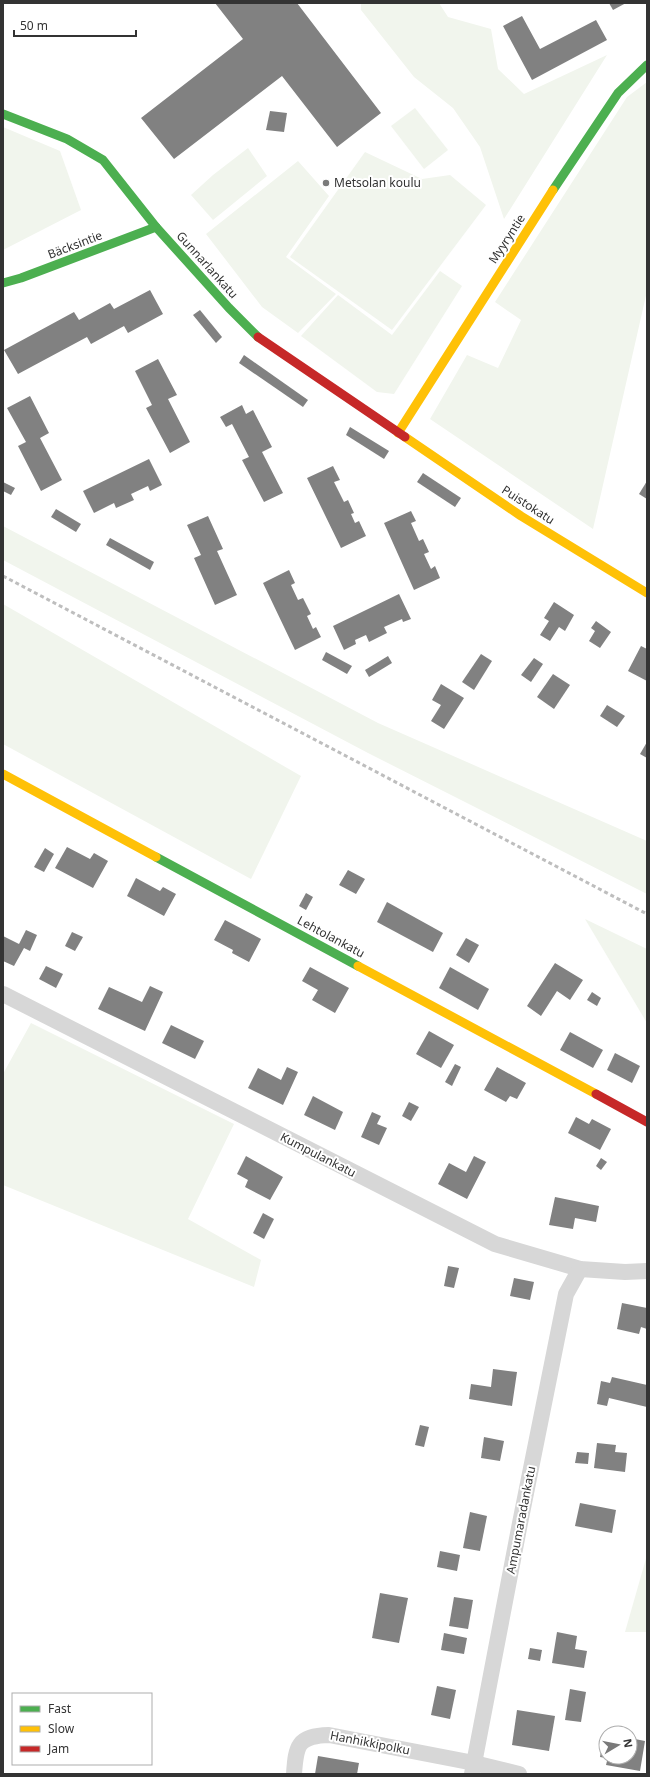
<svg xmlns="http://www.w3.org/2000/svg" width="650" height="1777" font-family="'Noto Sans',sans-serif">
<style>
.green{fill:#f1f5ed}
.building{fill:#818181}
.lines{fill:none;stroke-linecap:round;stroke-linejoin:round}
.street{stroke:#d7d7d7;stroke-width:16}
.fast{stroke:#4caf50;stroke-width:9}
.slow{stroke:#ffc107;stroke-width:9}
.jam{stroke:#c62828;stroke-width:9}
.rail{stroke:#bebebe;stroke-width:3;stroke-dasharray:4 3;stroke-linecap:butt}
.poi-dot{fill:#7a7a7a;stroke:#fff;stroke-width:1.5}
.labels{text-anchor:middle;stroke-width:4;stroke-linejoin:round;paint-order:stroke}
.poi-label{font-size:12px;fill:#333;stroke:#fff;text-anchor:start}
.street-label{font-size:12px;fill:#333;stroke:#fff}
</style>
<rect width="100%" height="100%" fill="#fff"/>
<!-- green -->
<g class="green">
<path d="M361,3H439L448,17L491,29L498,69L524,94L607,55L504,219L480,147L453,108L414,77L361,10Z"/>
<path d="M647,82V291L593,529L430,419L467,355L498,368L521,320L495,302L627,97Z"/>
<path d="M415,108L448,150L424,169L391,126Z"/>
<path d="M3,127L60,151L81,210L3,250Z"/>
<path d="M248,148L267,176L213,220L191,195L213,175Z"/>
<path d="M365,152L422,179L450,175L486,205L392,330L290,257Z"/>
<path d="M298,161L329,196L286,257L336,294L298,333L262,307L206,234Z"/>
<path d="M440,271L462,286L394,394L377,392L301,336L338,295L392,335Z"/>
<path d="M3,526L378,723L647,841V894L368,753L3,560Z"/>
<path d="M3,604L301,776L251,879L3,744Z"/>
<path d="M585,919L647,949V1023Z"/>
<path d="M31,1023L234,1124L188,1219L261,1260L254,1287L3,1185V1074Z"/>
<path d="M647,1555V1632H625Z"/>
</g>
<!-- building -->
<g class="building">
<path d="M215,3H297L381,113L337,147L282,76L174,159L141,118L243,39Z"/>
<path d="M609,3H626L613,10Z"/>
<path d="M522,16L540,49L596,20L607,40L532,80L503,26Z"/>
<path d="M270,111L287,113L284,132L266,130Z"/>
<path d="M150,290L163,314L128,333L124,326L91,344L87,337L18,374L4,350L74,312L79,320L110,303L114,309Z"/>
<path d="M200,310L222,337L216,343L193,315Z"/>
<path d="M244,355L308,400L303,407L239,363Z"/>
<path d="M158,359L177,395L168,399L190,442L170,453L146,408L152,405L135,371Z"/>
<path d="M30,396L49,433L40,438L62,480L41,491L18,446L26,442L7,408Z"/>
<path d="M242,405L246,414L253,410L272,447L262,452L283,493L264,502L242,460L249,457L232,424L226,427L220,417Z"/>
<path d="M350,427L389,451L384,459L346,435Z"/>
<path d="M149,459L162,485L150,491L148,486L131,494L134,500L116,508L114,503L94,513L83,491Z"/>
<path d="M333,466L340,480L334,482L344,502L348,500L354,513L351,514L355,523L359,521L366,536L341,548L307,478Z"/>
<path d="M423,473L461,498L455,507L417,482Z"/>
<path d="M647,481V499L639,494Z"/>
<path d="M3,482L15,488L11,495L3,491Z"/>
<path d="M56,509L81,524L76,532L51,517Z"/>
<path d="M411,511L416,521L411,523L419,541L423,539L429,552L424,554L431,569L435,566L440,578L414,590L384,523Z"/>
<path d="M208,516L223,549L217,551L237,595L215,605L194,558L201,555L187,525Z"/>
<path d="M110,538L154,562L150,570L106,545Z"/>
<path d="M289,570L295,583L291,585L298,600L303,598L311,614L307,616L313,629L316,627L321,637L295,650L263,583Z"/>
<path d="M399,594L411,619L403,622L402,619L384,627L387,633L369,642L366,635L355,640L356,644L344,650L333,626Z"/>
<path d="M554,602L574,615L565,631L559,627L550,641L540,635L549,621L544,618Z"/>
<path d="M596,621L611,632L600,648L589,641L595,631L591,628Z"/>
<path d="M641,646L647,649V681L628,671Z"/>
<path d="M326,652L352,666L347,674L322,660Z"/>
<path d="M481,654L492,661L474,690L462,682Z"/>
<path d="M388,656L392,663L369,677L365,670Z"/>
<path d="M534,658L543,664L531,682L521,675Z"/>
<path d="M553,674L570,685L554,709L537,697Z"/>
<path d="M441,684L464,698L444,729L431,721L441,705L432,700Z"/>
<path d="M607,705L625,716L617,727L600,716Z"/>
<path d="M647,742V758L640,754Z"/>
<path d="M67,847L90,859L94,853L108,861L93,888L55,868Z"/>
<path d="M45,848L54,854L44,872L34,867Z"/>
<path d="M348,870L365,879L356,894L339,885Z"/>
<path d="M136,878L160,891L163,887L176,894L164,916L127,896Z"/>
<path d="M306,893L313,897L306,910L299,906Z"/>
<path d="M387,902L443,933L433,952L377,922Z"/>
<path d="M225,920L261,939L249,962L232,953L233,950L214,940Z"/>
<path d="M26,930L37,935L30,951L24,948L14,966L3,961V936L19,944Z"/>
<path d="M72,932L83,937L75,951L65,946Z"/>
<path d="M466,938L479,945L469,963L456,955Z"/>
<path d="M555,963L583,980L570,1000L557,991L541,1016L527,1006Z"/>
<path d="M46,966L63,974L56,988L39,979Z"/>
<path d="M310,967L349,988L335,1013L312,1000L318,990L302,981Z"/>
<path d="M450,967L489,989L478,1010L439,988Z"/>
<path d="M150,986L163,992L145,1031L98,1009L109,987L142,1002Z"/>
<path d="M592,992L601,998L597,1006L587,1000Z"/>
<path d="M171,1025L204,1041L195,1059L162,1043Z"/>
<path d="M429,1031L454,1045L441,1068L416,1054Z"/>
<path d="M570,1032L603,1050L593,1068L560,1050Z"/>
<path d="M615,1053L640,1066L632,1083L607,1070Z"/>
<path d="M455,1064L461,1067L452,1086L445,1082Z"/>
<path d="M287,1067L298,1072L283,1105L248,1088L258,1068L281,1080Z"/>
<path d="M497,1067L526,1083L517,1099L510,1096L506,1102L484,1090Z"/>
<path d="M313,1096L343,1112L335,1130L304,1115Z"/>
<path d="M409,1102L419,1107L411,1121L402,1116Z"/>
<path d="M372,1112L381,1116L377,1124L387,1128L379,1145L361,1137Z"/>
<path d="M576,1117L589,1124L592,1119L611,1129L600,1150L568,1133Z"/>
<path d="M246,1156L283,1177L270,1200L245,1187L248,1180L237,1174Z"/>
<path d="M474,1156L486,1162L467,1199L438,1184L449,1163L466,1172Z"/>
<path d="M601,1158L607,1162L601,1170L596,1166Z"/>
<path d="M555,1197L599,1206L596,1222L575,1218L573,1229L549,1225Z"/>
<path d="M263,1213L274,1219L264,1239L253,1233Z"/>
<path d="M448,1266L459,1268L454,1288L444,1286Z"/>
<path d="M514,1278L534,1282L530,1300L510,1296Z"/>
<path d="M622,1303L647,1308V1329L641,1327L639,1334L617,1329Z"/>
<path d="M493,1369L517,1372L512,1406L469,1399L471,1384L491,1387Z"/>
<path d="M612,1377L647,1385V1407L609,1398L607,1406L597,1404L601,1381L610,1383Z"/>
<path d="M420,1425L429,1427L424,1447L415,1445Z"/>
<path d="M484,1437L504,1441L500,1461L481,1458Z"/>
<path d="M597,1443L616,1445L615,1452L627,1453L625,1472L594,1468Z"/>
<path d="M577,1452L589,1453L588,1464L575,1463Z"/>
<path d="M580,1503L616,1510L612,1533L575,1526Z"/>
<path d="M470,1512L487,1516L480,1551L463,1548Z"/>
<path d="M440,1551L460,1555L457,1571L437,1567Z"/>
<path d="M380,1593L408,1598L399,1643L372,1638Z"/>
<path d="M454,1597L473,1600L468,1629L449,1626Z"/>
<path d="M557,1632L577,1636L575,1649L587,1651L584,1668L552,1663Z"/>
<path d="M444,1633L467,1638L464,1654L441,1650Z"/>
<path d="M530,1648L542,1650L540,1661L528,1659Z"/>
<path d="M437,1686L456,1690L450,1719L431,1715Z"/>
<path d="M570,1689L586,1692L581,1722L565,1720Z"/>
<path d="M517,1710L555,1716L549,1751L512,1745Z"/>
<path d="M604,1734H606V1758L600,1757Z"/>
<path d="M630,1738L645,1741L640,1771L606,1765L608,1757H630Z"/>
<path d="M318,1756L359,1763L357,1774H315Z"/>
</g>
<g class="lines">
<!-- street -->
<g class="street">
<path d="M3,994L495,1244L580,1269L625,1272L647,1271"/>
<path d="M294,1774C296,1746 297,1736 329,1735L474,1763L519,1774"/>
<path d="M472,1774L520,1523L566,1294L580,1269"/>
</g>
<!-- fast -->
<g class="fast">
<path d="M3,114L67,139L103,160L156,227L229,308L258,337"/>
<path d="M553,190L618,93L647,65"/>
<path d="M3,283L21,278L156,227"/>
<path d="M156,857L358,966"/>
</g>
<!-- slow -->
<g class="slow">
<path d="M398,433L553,190"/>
<path d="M405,437L521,516L647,593"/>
<path d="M3,774L156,857"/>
<path d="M358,966L596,1094"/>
</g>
<!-- jam -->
<g class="jam">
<path d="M258,337L405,437"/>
<path d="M596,1094L647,1122"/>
</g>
<!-- rail -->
<path class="rail" d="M3,576L647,914"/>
</g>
<!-- markers -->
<circle class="poi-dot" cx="326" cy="183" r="4"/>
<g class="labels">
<!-- poi labels -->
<g class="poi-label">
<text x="334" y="187">Metsolan koulu</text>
</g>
<!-- street labels -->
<g class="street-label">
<text transform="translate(507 239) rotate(-57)" y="4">Myyryntie</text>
<text transform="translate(75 245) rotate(-21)" y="4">Bäcksintie</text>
<text transform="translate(207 265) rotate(48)" y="4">Gunnarlankatu</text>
<text transform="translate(528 505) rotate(33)" y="4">Puistokatu</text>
<text transform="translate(331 937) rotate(28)" y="4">Lehtolankatu</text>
<text transform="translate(318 1155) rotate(27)" y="4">Kumpulankatu</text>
<text transform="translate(521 1520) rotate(-79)" y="4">Ampumaradankatu</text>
<text transform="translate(370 1743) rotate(11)" y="4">Hanhikkipolku</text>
</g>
</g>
<!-- border -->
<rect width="650" height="1777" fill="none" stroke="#333333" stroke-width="8"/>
<!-- legend -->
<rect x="12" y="1693" width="140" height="72" fill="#ffffff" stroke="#adadad"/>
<rect x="20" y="1706" width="20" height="6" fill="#4caf50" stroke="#adadad"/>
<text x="48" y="1713" font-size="12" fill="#333333">Fast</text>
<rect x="20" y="1726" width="20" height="6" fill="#ffc107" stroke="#adadad"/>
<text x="48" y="1733" font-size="12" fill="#333333">Slow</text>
<rect x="20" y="1746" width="20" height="6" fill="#c62828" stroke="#adadad"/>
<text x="48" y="1753" font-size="12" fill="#333333">Jam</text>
<!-- north arrow -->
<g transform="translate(618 1745) rotate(80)"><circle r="19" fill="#ffffff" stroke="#adadad"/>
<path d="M0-3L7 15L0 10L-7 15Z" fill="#7a7a7a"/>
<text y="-6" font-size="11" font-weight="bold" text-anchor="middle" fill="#333333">N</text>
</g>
<!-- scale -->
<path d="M14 30v6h122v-6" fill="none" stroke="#333333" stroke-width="2"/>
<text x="20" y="30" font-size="12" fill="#333333" stroke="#ffffff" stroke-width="3" paint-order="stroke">50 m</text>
</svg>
